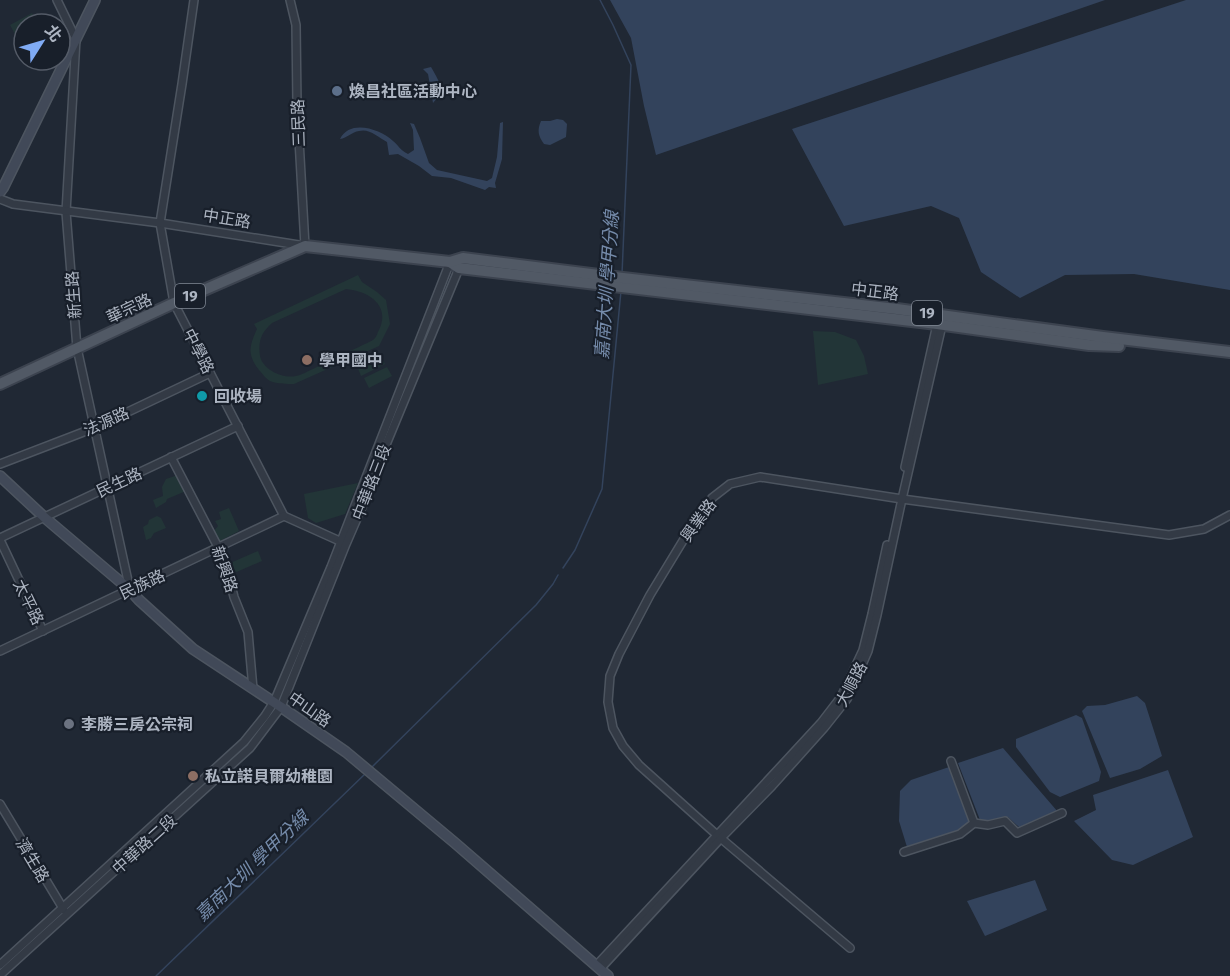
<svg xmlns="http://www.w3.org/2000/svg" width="1230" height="976" font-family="'Fira Sans','Noto Sans TC',sans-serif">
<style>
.green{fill:#223537;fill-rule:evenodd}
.water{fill:#33435c}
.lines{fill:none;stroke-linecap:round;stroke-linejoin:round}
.stream{stroke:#33435c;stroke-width:1.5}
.minor-casing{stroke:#4d5560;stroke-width:10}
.secondary-casing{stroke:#4d5560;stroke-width:12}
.primary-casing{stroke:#3c434f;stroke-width:14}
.minor{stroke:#333a45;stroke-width:7}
.secondary{stroke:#414958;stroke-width:9}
.primary{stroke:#515965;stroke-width:10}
.service-dot{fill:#5c6f8a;stroke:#181f2a;stroke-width:2}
.education-dot{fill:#8d6e63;stroke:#181f2a;stroke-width:2}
.culture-dot{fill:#0f9aa8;stroke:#181f2a;stroke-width:2}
.worship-dot{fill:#6b7280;stroke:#181f2a;stroke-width:2}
.labels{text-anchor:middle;stroke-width:4.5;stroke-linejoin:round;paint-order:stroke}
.shield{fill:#181f2a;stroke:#808894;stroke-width:1.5}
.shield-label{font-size:15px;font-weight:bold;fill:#adb5c2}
.poi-label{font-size:16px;font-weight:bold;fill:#adb5c2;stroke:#181f2a;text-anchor:start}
.street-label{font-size:16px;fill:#adb5c2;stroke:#181f2a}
.water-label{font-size:18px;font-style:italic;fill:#758baa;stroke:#181f2a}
</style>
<rect width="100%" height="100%" fill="#202834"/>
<!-- green -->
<g class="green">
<path d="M32,13L38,24H24V34L17,38L10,25Z"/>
<path d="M358,275L362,282L377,292L386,300L390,324L379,346L294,384C287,384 277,384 270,381C266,379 262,373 259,370C247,355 249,346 257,329L254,324ZM346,289C368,291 391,305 379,330C377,333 377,336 375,338C372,342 363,344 359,347C343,354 328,361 313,369C308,371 302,375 296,376C283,379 263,370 260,356C258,341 261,333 272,323Z"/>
<path d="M813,331L835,332L856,340L864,356L868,374L818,385Z"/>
<path d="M380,355L385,364L361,376L357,366Z"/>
<path d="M387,367L392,376L369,388L364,378Z"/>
<path d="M178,475L186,491L167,499L166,502L156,508L153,500L163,496L162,487L166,479Z"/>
<path d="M358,483L345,514L316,523L308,518L304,494Z"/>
<path d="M229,508L239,531L220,541L213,532L218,526L215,521L221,519L219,512Z"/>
<path d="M157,516L161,518L166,528L154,533L151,538L146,540L143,527L148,524L149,520Z"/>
<path d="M258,551L262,561L232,574L228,564Z"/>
</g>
<!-- water -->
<g class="water">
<path d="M610,0H1105L656,155L644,106L631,38Z"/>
<path d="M1186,0H1230V290L1134,274L1065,275L1020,298L981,272L959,218L931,206L844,226L792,129Z"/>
<path d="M431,67C439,81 446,90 433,103L428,74L423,69Z"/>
<path d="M557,119L563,120L567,124L566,137L550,145L544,144C538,136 537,130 541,121H550Z"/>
<path d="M503,122L502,159L495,183L496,188L489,187L485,190L451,178L432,176L419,166L398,154L389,155L387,142C378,137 369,128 359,131C352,132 347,138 340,139C350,119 380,129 393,141C399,146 400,150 408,154L414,150L413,130L410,123L414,124L420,138L429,163L437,170L487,181L492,178L497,157L500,123Z"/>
<path d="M1137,696L1145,703L1162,756L1140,769L1110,778L1082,711L1087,706L1105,705Z"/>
<path d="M1076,715L1082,718L1101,772L1099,781L1060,797L1050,792L1016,747V739Z"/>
<path d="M1003,748L1058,812L1020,828L1008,817L991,821L980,820L958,763Z"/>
<path d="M949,767L969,822L959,831L907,847L899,821L900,791L911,780Z"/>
<path d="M1168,770L1193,837L1133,865L1112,860L1074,821L1096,810L1093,795Z"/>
<path d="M1035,880L1047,910L985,936L967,901Z"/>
</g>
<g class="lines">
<!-- stream -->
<g class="stream">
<path d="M600,0L613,25L631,65L622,274"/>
<path d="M563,568L575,550L602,489L621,291"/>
<path d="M372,767L536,605L553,584L558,575"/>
<path d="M156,976L365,774"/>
</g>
<!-- minor casing -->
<g class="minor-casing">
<g id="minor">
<path d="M57,0L76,39L66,212L77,348L130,590"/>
<path d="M194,0L182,84L160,223L174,303L284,516L344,543"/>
<path d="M0,199L13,204L160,223L305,246L297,104L296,25L290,0"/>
<path d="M171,457L218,547L231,585L234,597L248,632L253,689"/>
<path d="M0,464L94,428L210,373"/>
<path d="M905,467L938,320"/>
<path d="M0,538L238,426"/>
<path d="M0,540L43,631"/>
<path d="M0,651L284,516"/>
<path d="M951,761L974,823"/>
<path d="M0,804L64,910"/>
<path d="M904,852L960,834L974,823L988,825L1005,821L1017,833L1062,813"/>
<path d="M850,948L717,835L639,765L623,746L613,728L608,702L610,676L619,654L650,595L701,511L712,498L730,484L760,477L902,499L1169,535L1204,529L1230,515"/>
<path d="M0,965L244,742L265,716L274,702L331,567L450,262"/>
<path d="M596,966L821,723L841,697L863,650L872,614L887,545"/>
<path d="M600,969L721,838L772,786L824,728L847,699L868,651L877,615L902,499L943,321"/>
<path d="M0,975L250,748L281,707L346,544L362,507L378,464L460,266"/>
</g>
</g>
<!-- secondary casing -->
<g class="secondary-casing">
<g id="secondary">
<path d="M0,192L3,188L95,0"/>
<path d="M0,476L44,517L130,590L139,600L193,649L281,707L346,752L455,843L608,976"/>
</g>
</g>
<!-- primary casing -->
<g class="primary-casing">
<g id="primary">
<path d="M450,262L459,268L937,324L1089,345L1119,346"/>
<path d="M0,384L174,303L305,246L450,262L463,258L623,278L897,309L1103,337L1230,352"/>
</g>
</g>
<!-- minor -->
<use href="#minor" class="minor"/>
<!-- secondary -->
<use href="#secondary" class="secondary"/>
<!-- primary -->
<use href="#primary" class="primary"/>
</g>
<!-- markers -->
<circle class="service-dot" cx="337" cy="91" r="6"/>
<g class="education-dot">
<circle cx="307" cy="360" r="6"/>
<circle cx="193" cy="776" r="6"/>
</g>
<circle class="culture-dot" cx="202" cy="396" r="6"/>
<circle class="worship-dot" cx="69" cy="724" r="6"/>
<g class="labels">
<!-- shield labels -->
<g class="shield">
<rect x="175" y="284" width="30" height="24" rx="4.5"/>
<rect x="912" y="301" width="30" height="24" rx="4.5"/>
</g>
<g class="shield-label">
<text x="190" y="301">19</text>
<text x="927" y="318">19</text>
</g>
<!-- poi labels -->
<g class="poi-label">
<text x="349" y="97">煥昌社區活動中心</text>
<text x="319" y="366">學甲國中</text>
<text x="214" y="402">回收場</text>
<text x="81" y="730">李勝三房公宗祠</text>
<text x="205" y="782">私立諾貝爾幼稚園</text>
</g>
<!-- street labels -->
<g class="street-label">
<text transform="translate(298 123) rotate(-92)" y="6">三民路</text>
<text transform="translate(227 218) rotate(9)" y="6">中正路</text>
<text transform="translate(875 291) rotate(7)" y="6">中正路</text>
<text transform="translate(73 295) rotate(-94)" y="6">新生路</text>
<text transform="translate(129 308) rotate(-25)" y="6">華宗路</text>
<text transform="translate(199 351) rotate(63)" y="6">中學路</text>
<text transform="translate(106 421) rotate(-24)" y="6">法源路</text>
<text transform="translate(119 482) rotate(-25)" y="6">民生路</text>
<text transform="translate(371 482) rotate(-69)" y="6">中華路三段</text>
<text transform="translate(698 520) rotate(-54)" y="6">興業路</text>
<text transform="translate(225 569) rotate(71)" y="6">新興路</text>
<text transform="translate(142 584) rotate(-25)" y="6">民族路</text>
<text transform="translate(29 602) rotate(64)" y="6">太平路</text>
<text transform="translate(851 684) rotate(-62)" y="6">大順路</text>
<text transform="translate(310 709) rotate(35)" y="6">中山路</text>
<text transform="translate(144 844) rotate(-42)" y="6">中華路二段</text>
<text transform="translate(33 860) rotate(59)" y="6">濟生路</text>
</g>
<!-- water labels -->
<g class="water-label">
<text transform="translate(607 285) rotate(-86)" y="6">嘉南大圳 學甲分線</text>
<text transform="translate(252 866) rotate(-44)" y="6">嘉南大圳 學甲分線</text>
</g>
</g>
<!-- north arrow -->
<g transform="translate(42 42) rotate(53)"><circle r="28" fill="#181f2a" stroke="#545b67" stroke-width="1.5"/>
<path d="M0-4.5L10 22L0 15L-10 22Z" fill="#80abf4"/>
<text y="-9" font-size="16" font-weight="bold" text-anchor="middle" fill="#adb5c2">北</text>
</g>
</svg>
